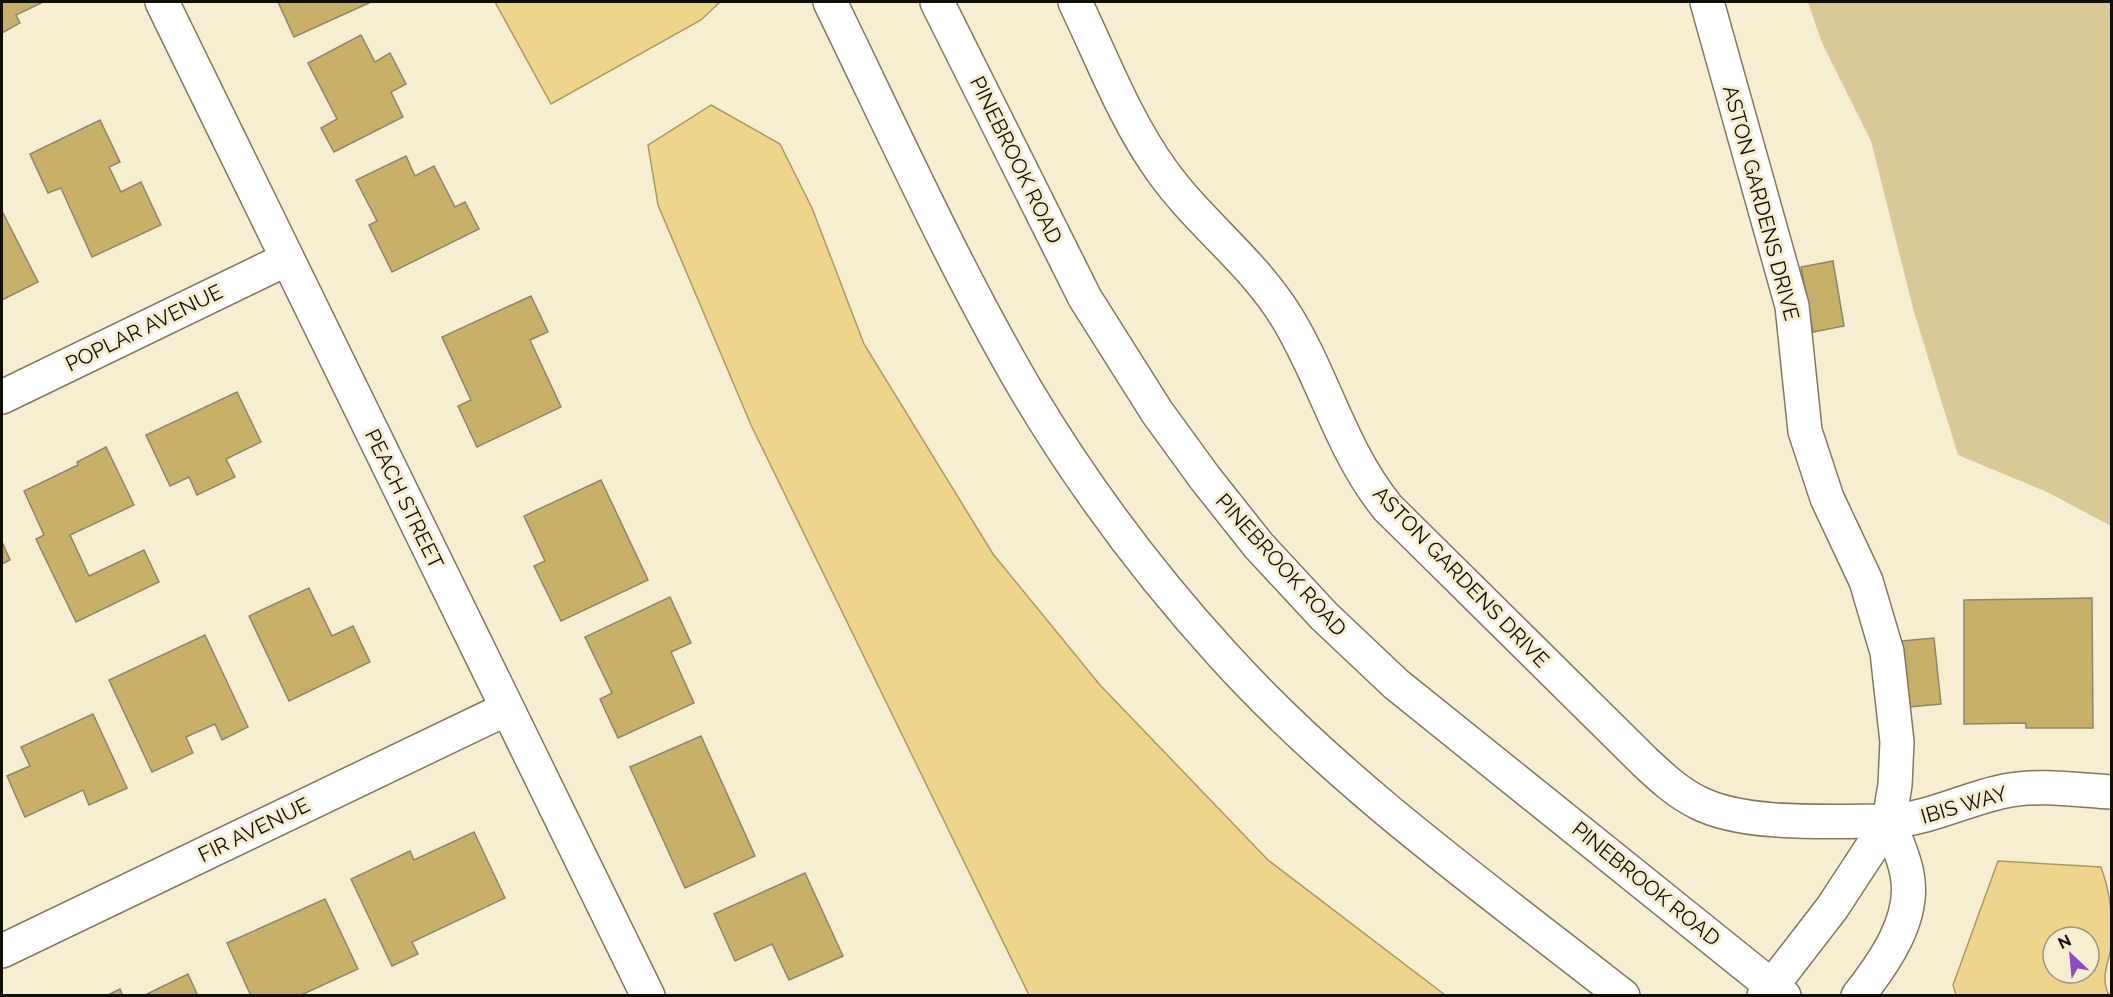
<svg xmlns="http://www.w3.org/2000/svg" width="2113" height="997" font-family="Raleway,sans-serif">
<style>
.green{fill:#dac896}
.water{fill:#eed58b;stroke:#ab9963;stroke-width:1.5;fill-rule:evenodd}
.building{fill:#c9b068;stroke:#8e856c;stroke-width:1.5}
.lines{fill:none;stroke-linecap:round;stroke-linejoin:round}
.street-casing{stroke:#81785f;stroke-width:36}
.secondary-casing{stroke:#81785f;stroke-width:36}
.street{stroke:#fff;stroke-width:33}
.secondary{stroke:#fff;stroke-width:33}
.labels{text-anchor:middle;stroke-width:6;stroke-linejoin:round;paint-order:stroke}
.street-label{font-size:21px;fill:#100d05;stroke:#f7eed2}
</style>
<rect width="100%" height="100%" fill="#f7eed2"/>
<!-- green -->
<path class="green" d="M1808,2H2111V526L2047,492L1958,455L1914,312L1871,141L1822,43Z"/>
<!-- water -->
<g class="water">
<path d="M495,2H720L701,20L551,104Z"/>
<path d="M711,105L780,144L812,208L864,344L993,554L1100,685L1268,860L1445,995H1029L751,425L658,205L648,145Z"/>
<path d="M1998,861L2101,867C2110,891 2113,914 2112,941C2110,962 2099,976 2109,995H1956L1953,985ZM2053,937H2089V973H2053Z"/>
</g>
<!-- building -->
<g class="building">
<path d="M2,2H43L16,15L20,23L2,33Z"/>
<path d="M278,2H371L294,37Z"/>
<path d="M361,35L375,62L390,53L406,84L391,92L403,117L334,152L321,128L337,119L308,63Z"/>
<path d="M100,120L120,162L109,167L121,192L141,182L161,225L92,257L61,188L48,193L30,154Z"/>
<path d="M406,156L415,176L434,166L455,207L465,202L479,229L392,272L369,225L377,221L356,180Z"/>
<path d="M2,211L38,282L2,300Z"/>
<path d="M1833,261L1844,326L1813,332L1801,267Z"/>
<path d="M531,296L548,332L530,340L561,407L477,447L458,406L471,400L442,337Z"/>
<path d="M237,392L261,442L226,459L235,477L197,495L189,477L170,486L146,435Z"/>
<path d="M106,447L134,505L70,535L89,576L144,550L159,582L76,622L36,539L44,535L24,491L78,465L77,462Z"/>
<path d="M601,480L648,580L561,621L534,566L545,561L524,516Z"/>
<path d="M2,542L10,560L2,564Z"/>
<path d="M309,588L332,636L353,626L370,662L289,701L249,616Z"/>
<path d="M670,597L691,643L671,652L694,703L618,738L600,699L612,693L585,637Z"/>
<path d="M2092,598L2093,728H2026V723L1964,724V600Z"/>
<path d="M205,635L248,727L222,740L215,724L186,737L193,753L152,772L109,680Z"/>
<path d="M1934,638L1941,704L1909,707L1902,641Z"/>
<path d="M93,714L127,788L89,805L83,790L25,817L7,776L30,766L21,747Z"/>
<path d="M701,736L755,856L685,888L630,767Z"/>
<path d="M474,832L505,898L412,942L418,954L392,966L351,879L410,851L414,860Z"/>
<path d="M805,873L843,956L789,980L772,944L735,961L714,914Z"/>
<path d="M325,899L358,969L299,996H251L227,943Z"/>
<path d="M188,974L198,996H143Z"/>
<path d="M120,989L123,996H106Z"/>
</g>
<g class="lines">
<!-- street casing -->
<g class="street-casing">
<g id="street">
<path d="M162,2L648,996"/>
<path d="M1075,2C1102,58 1125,120 1162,171C1199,223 1252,261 1286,316C1324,377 1341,451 1388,508L1645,762C1661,777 1677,792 1697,802C1744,827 1835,821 1889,821L1895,785L1897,742L1887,652L1866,581L1827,498L1805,431L1792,306L1707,2"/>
<path d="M2,397L287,259"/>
<path d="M1889,821C1930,819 1965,799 2005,791C2039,784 2077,790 2112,792"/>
<path d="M2,951L506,709"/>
<path d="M1764,996L1832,908L1889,821"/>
<path d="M1858,996C1884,963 1916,918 1907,874C1904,856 1895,839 1889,821"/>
</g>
</g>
<!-- secondary casing -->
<g class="secondary-casing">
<g id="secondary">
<path d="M830,2C893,131 953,265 1026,390C1082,484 1149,574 1223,655C1341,785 1486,888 1623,996"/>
<path d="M937,2L1085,298L1157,412L1205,478L1259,546L1324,616L1396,684L1784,996"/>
</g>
</g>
<!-- street -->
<use href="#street" class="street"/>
<!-- secondary -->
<use href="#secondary" class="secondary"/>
</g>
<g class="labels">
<!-- street labels -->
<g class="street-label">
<text transform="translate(1016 160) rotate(64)" y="7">PINEBROOK ROAD</text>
<text transform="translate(1761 203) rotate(75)" y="7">ASTON GARDENS DRIVE</text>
<text transform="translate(144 328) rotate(-26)" y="7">POPLAR AVENUE</text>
<text transform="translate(404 499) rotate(64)" y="7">PEACH STREET</text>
<text transform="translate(1281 565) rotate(48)" y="7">PINEBROOK ROAD</text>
<text transform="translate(1461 577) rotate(46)" y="7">ASTON GARDENS DRIVE</text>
<text transform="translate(1964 805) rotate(-16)" y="7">IBIS WAY</text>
<text transform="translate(254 830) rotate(-26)" y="7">FIR AVENUE</text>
<text transform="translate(1646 884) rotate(39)" y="7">PINEBROOK ROAD</text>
</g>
</g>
<!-- border -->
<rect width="2113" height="997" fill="none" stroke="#100d05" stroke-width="6"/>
<!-- north arrow -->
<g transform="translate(2071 955) rotate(334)"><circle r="28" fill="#f7eed2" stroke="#9b9480" stroke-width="1.5"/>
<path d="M0-4.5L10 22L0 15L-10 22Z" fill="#8d4cc1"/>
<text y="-9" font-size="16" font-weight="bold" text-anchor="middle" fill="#100d05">N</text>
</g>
</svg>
